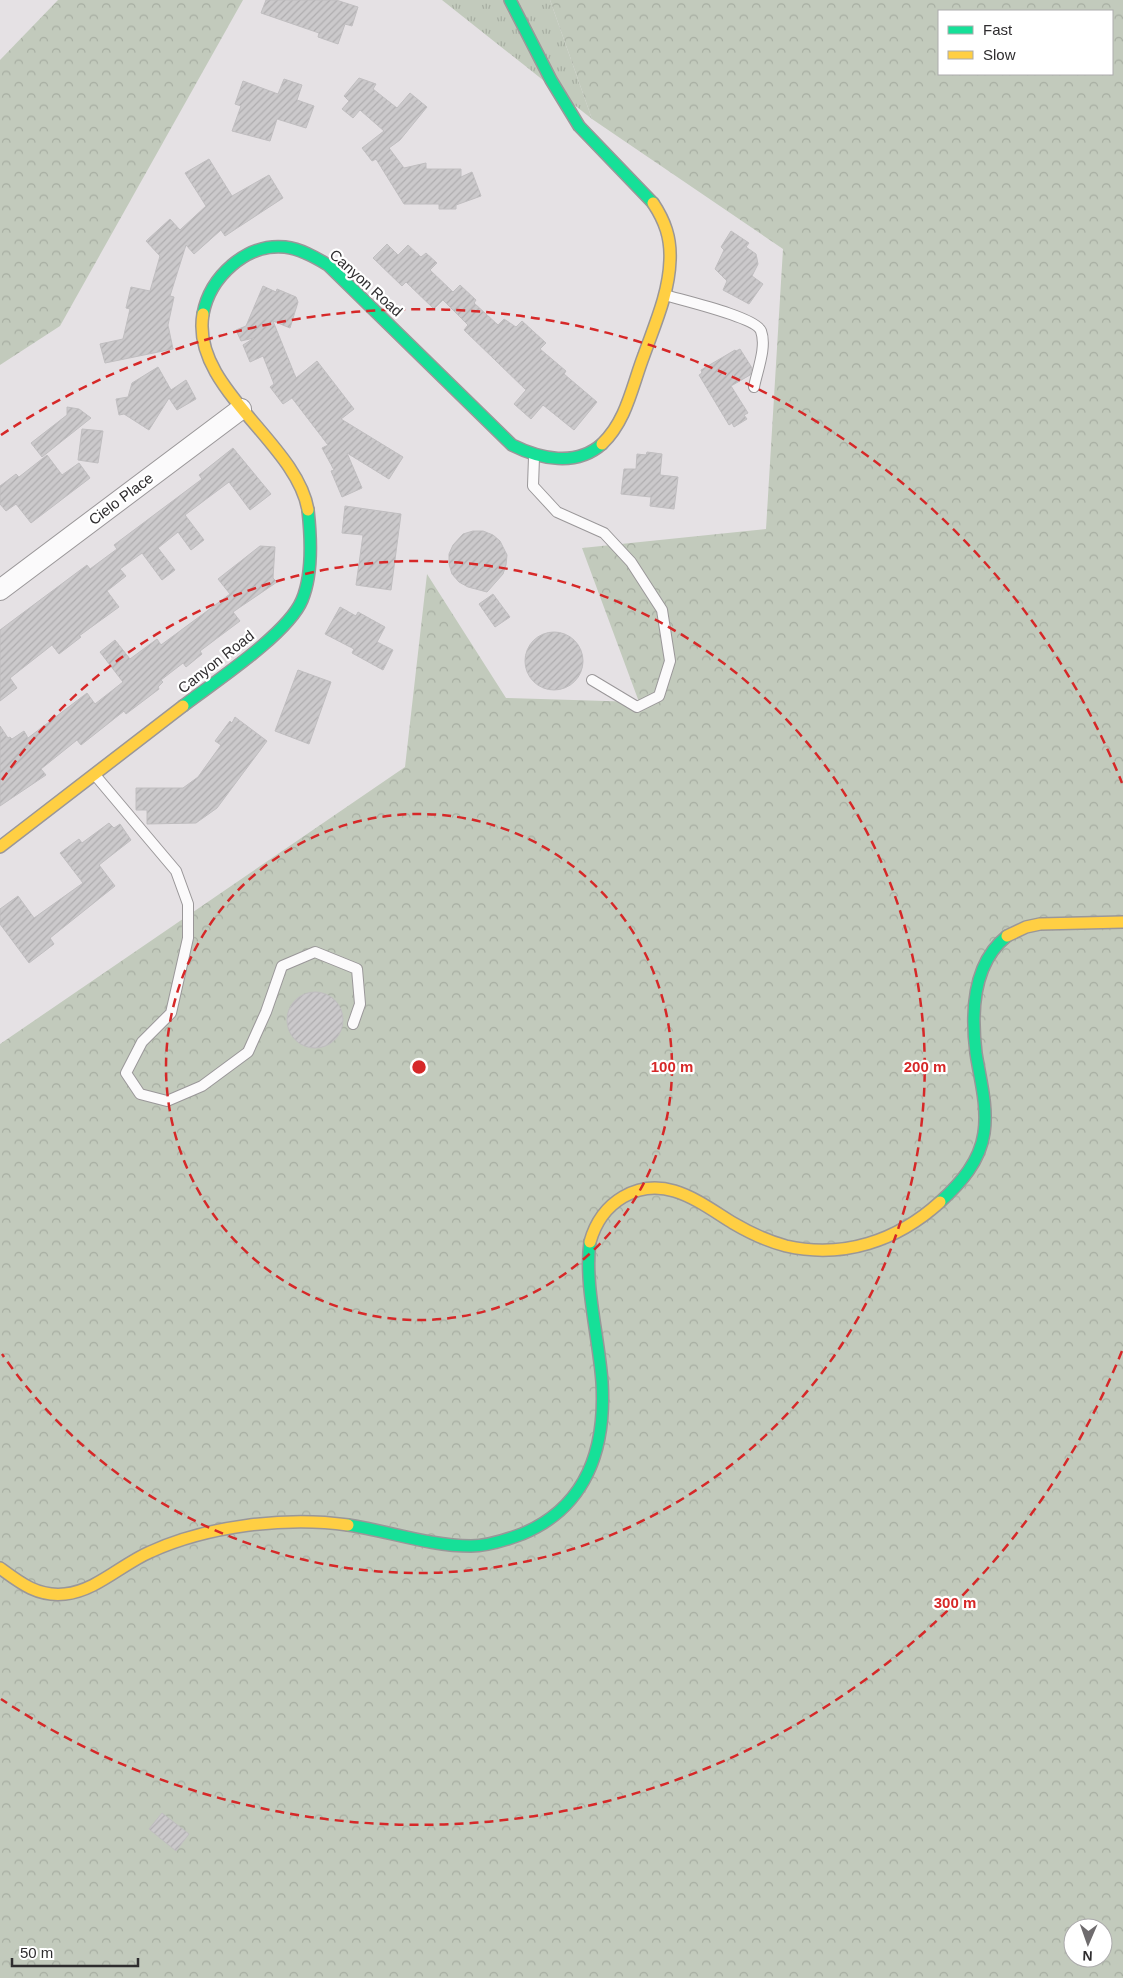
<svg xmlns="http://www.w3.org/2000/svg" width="1123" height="1978" font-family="Arial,sans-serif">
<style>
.grass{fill:url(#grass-tufts)}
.forest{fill:url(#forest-crowns);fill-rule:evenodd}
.building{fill:url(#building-hatch);stroke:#c0bec0}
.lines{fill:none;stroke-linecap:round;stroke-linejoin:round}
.lane-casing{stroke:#9a9799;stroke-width:12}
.street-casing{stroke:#9a9799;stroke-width:22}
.fast-casing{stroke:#9a9799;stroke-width:14}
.slow-casing{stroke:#9a9799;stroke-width:14}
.lane{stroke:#fbfafb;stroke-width:10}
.street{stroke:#fbfafb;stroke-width:20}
.fast{stroke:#16e098;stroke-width:11}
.slow{stroke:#ffcf43;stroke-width:11}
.ring{fill:none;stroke:#d62828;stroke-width:2.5;stroke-dasharray:9 6}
.labels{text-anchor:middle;stroke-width:4.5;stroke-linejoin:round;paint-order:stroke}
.street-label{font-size:15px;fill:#2f2d2f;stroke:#fff}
.centre{fill:#d62828;stroke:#fff;stroke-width:2.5}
.ring-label{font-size:15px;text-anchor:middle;font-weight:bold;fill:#d62828;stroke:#fff;stroke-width:4.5;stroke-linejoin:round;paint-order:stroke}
</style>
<defs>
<pattern id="grass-tufts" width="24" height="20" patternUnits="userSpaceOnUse" patternTransform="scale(1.25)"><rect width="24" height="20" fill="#c2cabc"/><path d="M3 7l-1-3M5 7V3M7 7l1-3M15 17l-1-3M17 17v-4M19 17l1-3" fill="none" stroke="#a7aea2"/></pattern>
<pattern id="forest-crowns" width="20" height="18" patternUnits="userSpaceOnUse" patternTransform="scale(1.25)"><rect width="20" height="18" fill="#c2cabc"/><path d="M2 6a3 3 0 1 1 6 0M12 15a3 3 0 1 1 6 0" fill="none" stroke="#a7aea2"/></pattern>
<pattern id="building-hatch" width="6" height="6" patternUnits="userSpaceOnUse" patternTransform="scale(1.25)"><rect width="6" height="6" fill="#cbc9cb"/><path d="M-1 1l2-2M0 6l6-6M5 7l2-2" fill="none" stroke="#afadaf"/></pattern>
</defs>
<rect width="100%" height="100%" fill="#e5e1e4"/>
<!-- grass -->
<path class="grass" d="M442,0H550L592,119Z"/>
<!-- forest -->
<g class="forest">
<path d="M58,0H243L60,326L0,365V60Z"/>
<path d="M550,0H1123V1978H0V1044L405,767L427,574L506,698L639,702L582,548L766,529L783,249L592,119ZM939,11H1112V74H939ZM1073,1928H1103V1958H1073Z"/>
</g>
<!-- building -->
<g class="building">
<path d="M266,0H336L358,7L352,26L345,24L338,44L318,37L319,33L261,13Z"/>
<path d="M359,78L376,84L373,89L397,108L410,93L427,107L400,140L389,148L404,168L426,163V169H461V177L472,172L481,196L456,205V209H439V204H404L376,159L372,161L362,148L384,131L360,110L353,118L342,109L349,101L344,96Z"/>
<path d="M284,79L302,85L297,100L314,106L306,128L277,119L270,141L232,131L241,106L235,104L243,81L278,94Z"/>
<path d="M209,159L232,196L269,175L283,198L225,236L221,230L194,254L186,245L170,296L174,297L168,325L173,349L105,363L100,344L123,339L130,309L126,308L131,287L150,291L160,256L146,241L170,219L180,230L206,206L185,173Z"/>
<path d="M731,231L749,243L746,247L756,254L758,264L752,276L763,284L749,304L723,290L727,281L715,269L724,250L721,247Z"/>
<path d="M387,244L398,255L408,245L421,257L426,253L437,263L430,270L453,292L460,285L476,300L474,303L498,325L504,319L516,327L522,321L546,343L540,349L566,371L564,374L597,402L574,430L543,405L531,419L514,404L526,390L464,330L468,325L443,300L434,309L406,282L402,286L373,258Z"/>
<path d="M263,286L276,292L277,289L296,297L298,302L290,328L273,321L296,378L317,361L354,409L341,419L403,457L389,479L347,453L362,488L342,497L331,471L334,470L322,448L328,445L292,398L283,404L270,387L274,384L263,356L250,362L243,345L254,338L241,341L236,330L246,326Z"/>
<path d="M740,349L752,368L750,375L731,386L748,413L744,415L747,419L734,427L732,423L729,425L699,375L702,373L701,370L735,350L736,351Z"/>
<path d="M158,367L171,390L186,380L196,399L177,410L169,398L149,430L124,414L119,415L116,399L128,397L132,383Z"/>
<path d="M67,407L79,409L91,418L42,457L31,443L67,415Z"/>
<path d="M82,429L103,431L98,463L78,460Z"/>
<path d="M233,448L271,494L250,510L229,482L185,515L204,540L191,550L178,532L158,548L175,570L162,580L142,553L120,569L126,576L107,591L119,607L79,636L81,637L59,654L52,645L10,678L17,688L0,701V630L87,565L90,569L117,549L114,545L202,479L199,475Z"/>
<path d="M647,452L662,454L660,475L678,477L674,509L650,506L651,497L621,494L624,469H636L637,454L646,455Z"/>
<path d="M47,455L62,475L79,463L90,478L31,523L16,504L6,511L0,504V486L16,474L19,477Z"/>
<path d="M345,506L401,514L391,590L356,585L363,535L342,533Z"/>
<path d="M473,531H483L493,535L500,541L507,555L506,565L503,574L487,592L468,587L459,582L452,574L449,564V554L453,545L463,534Z"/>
<path d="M260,546L275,547L273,578L277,582L233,612L240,621L200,651L202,654L186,667L183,663L161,680L163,682L158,687L159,689L126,714L124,711L81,745L77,740L41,769L46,775L0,806V726L8,738L10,737L12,739L24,731L28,738L87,693L95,704L123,682L100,652L115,640L130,659L157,639L161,645L230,594L218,579Z"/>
<path d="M493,594L510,617L495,627L479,604Z"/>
<path d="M340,607L356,616L358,612L385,627L377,642L393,650L383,670L352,653L354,649L325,634Z"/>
<circle cx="554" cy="661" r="29"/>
<path d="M298,670L331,682L309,744L275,731Z"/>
<path d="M235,717L267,741L217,808L196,823L147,824V810H136V788H183L198,777L221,745L215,741L230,721L232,723Z"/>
<path d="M109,823L114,828L120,824L131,840L99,865L115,886L50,938L54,944L29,963L0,924V909L18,896L34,918L83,883L60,853L79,839L82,843Z"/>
<circle cx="315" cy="1020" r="28"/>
<path d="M162,1813L189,1834L176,1851L149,1829Z"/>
</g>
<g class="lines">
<!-- lane casing -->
<g class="lane-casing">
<g id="lane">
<path d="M665,295C681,300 756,317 761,331C767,347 757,371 754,387"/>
<path d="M534,457L533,486L557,512L604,533L631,562L662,610L670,661L659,696L637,707L592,680"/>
<path d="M95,775L176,871L188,904V938L171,1013L142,1042L126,1073L140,1094L167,1101L202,1086L248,1052L266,1012L282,966L315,952L357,969L360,1004L353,1024"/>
</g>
</g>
<!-- street casing -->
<g class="street-casing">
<path id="street" d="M0,590L241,409"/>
</g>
<!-- fast casing -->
<g class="fast-casing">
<g id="fast">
<path d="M510,0L551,80L579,126L653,203"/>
<path d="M203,314C210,277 246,243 285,247C301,249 315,257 328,265L512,445C540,459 576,467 602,444"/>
<path d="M183,706C213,683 288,634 302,600C313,574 311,537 308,510"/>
<path d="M940,1202C961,1183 980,1161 984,1133C988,1106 980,1079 976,1053C971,1013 973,963 1007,936"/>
<path d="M348,1525C388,1531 430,1546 471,1546C488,1546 506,1540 522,1534C587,1507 606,1448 602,1382C599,1338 584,1284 590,1242"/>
</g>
</g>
<!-- slow casing -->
<g class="slow-casing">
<g id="slow">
<path d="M203,314C190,387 297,443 308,510"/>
<path d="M602,444C627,420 632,386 644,355C655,324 669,293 670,260C671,238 665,221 653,203"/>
<path d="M0,847L183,706"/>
<path d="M1007,936L1026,927L1040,924L1123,922"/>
<path d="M590,1242C595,1224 606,1207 623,1197C664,1173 699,1202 733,1223C750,1233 767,1241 786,1246C843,1259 897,1241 940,1202"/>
<path d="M0,1568C20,1583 38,1597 65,1594C96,1591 122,1564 150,1552C207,1526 286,1516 348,1525"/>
</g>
</g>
<!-- lane -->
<use href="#lane" class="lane"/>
<!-- street -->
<use href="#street" class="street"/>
<!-- fast -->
<use href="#fast" class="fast"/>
<!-- slow -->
<use href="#slow" class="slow"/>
</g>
<!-- distance rings -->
<g class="ring">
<circle cx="419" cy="1067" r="253"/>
<path d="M2 780A506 506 0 1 1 2 1354"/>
<path d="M1122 1351A758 758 0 0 1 1 1699M1 435A758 758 0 0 1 1122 783"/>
</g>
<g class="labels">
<!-- street labels -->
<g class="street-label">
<text transform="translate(366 283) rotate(42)" y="5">Canyon Road</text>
<text transform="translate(121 499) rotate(-37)" y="5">Cielo Place</text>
<text transform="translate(216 662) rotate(-38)" y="5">Canyon Road</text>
</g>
</g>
<circle cx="419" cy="1067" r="8" class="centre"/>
<g class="ring-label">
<text x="672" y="1072">100 m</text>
<text x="925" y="1072">200 m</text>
<text x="955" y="1608">300 m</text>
</g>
<!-- legend -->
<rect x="938" y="10" width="175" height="65" fill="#ffffff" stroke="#acabac"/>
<rect x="948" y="26" width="25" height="8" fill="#16e098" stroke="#acabac"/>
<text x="983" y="35" font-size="15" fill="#2f2d2f">Fast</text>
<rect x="948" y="51" width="25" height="8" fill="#ffcf43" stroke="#acabac"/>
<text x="983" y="60" font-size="15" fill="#2f2d2f">Slow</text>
<!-- north arrow -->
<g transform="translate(1088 1943) rotate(182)"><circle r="24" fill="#ffffff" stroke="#acabac"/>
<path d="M0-4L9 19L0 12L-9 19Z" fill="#6f6c6e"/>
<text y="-8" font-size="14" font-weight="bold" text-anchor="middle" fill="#2f2d2f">N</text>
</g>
<!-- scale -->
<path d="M12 1958v8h126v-8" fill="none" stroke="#2f2d2f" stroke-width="2.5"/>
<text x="20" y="1958" font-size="15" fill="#2f2d2f" stroke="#ffffff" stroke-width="4" paint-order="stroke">50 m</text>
</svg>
